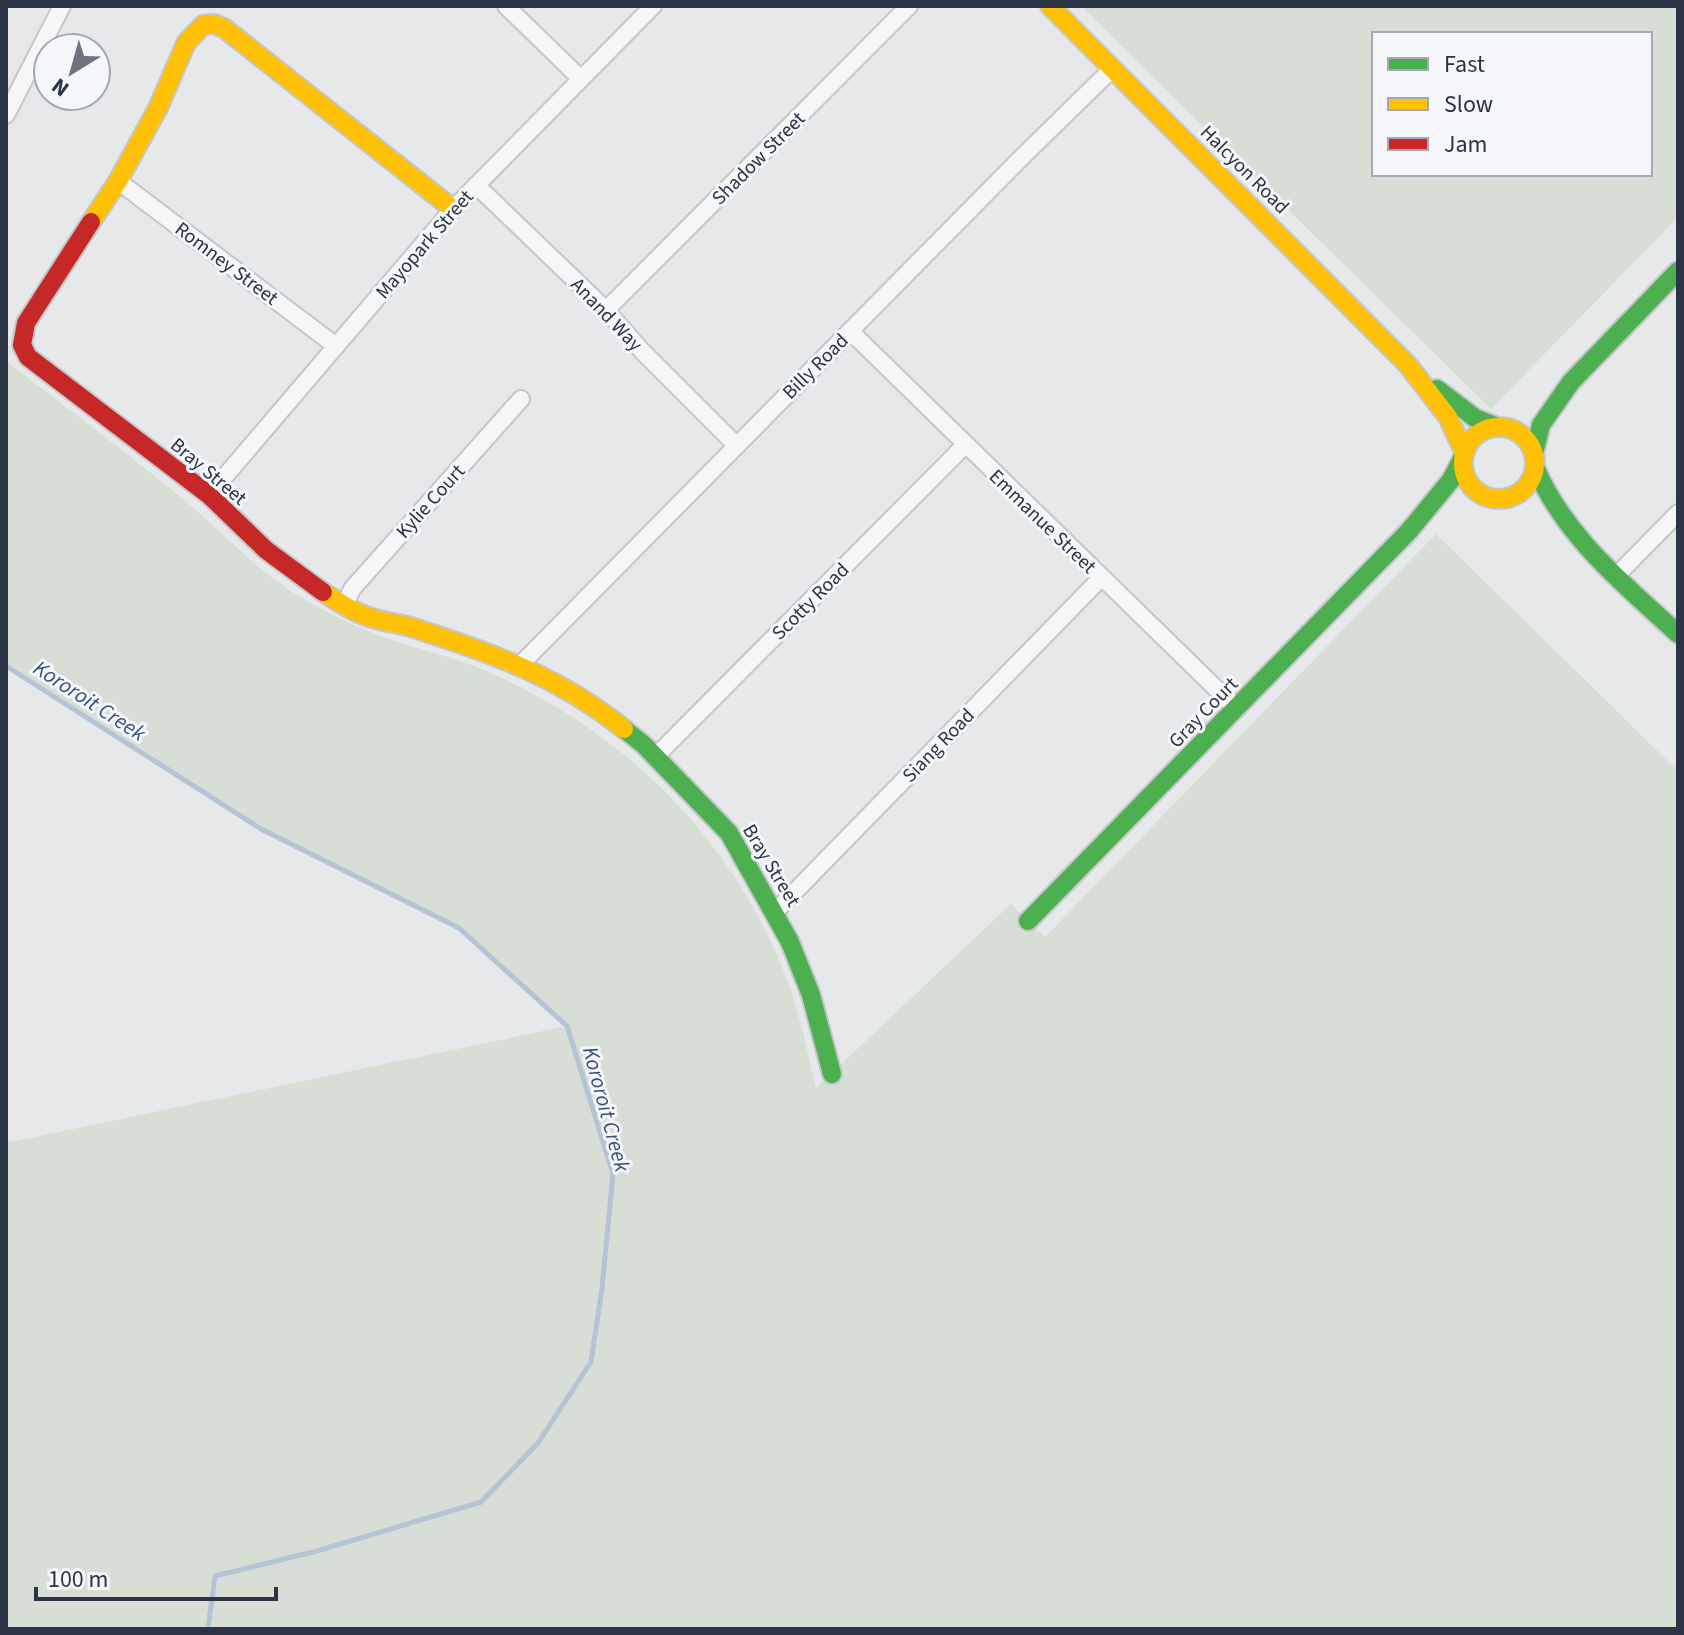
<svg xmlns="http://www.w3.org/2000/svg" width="1684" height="1635" font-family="'Source Sans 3',sans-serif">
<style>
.green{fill:#d6ded6;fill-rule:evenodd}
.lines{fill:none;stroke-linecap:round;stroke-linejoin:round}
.stream{stroke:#b4c4d5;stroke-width:5}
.street-casing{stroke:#c4c6c8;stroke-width:20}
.fast-casing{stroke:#c4c6c8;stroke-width:22}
.slow-casing{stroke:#c4c6c8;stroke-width:22}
.jam-casing{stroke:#c4c6c8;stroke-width:22}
.street{stroke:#f5f6f7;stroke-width:16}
.fast{stroke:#4caf50;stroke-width:18}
.slow{stroke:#ffc107;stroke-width:18}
.jam{stroke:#c62828;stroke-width:18}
.labels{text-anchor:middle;stroke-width:6;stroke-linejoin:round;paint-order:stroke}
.street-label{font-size:20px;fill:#2b3445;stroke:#f4f6f9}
.water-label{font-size:22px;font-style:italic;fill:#34527a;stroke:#f4f6f9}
</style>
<rect width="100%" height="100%" fill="#e6e8ea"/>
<!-- green -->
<g class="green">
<path d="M1081,6H1678V217L1491,409ZM1374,34H1650V174H1374Z"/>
<path d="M6,361C65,407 125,451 183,499C220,530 253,567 294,593C326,613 362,630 398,642C426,651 456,658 484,670C626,732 737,841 790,988C801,1021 808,1054 816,1088L1011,904L1045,937L1436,534L1678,771V1629H6V1143L567,1026L459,928L261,829L6,666Z"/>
</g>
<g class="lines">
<!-- stream -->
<path class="stream" d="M6,666L261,829L459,928L567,1026L613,1174L602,1288L591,1362L538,1443L481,1502L317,1551L215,1576L208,1629"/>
<!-- street casing -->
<g class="street-casing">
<g id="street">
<path d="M506,6L581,79"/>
<path d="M6,115L62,6"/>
<path d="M118,181L336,346"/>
<path d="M476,185L606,310L642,351L736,445"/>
<path d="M606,310L909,6"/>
<path d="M850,331L1237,709"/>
<path d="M209,495L453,209L653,6"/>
<path d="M1617,575L1678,513"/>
<path d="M344,606L352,589L521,399"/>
<path d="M520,665L1021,158L1113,68"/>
<path d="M655,757L965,445"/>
<path d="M775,912L1101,578"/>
</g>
</g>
<!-- fast casing -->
<g class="fast-casing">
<g id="fast">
<path d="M1437,389L1475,418L1495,426"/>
<path d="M1534,453L1541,425L1571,382L1678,271"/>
<path d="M1535,467C1565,537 1623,583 1678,634"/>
<path d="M624,729L644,745L729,833L790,942L811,995L832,1074"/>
<path d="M1028,921L1409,531L1451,480L1463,457"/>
</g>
</g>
<!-- slow casing -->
<g class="slow-casing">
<g id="slow">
<path d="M1050,6L1408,365L1448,417L1464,452"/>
<path d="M91,222L118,181L158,108L186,43L203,25L214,24L224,28L453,209"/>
<circle cx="1499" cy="463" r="36"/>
<path d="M323,592C339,602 354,613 372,618C388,623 405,624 420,630C497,655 561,678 624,729"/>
</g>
</g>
<!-- jam casing -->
<g class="jam-casing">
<path id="jam" d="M91,222L26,323L22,345L28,357L209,495L266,550L323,592"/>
</g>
<!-- street -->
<use href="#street" class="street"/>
<!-- fast -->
<use href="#fast" class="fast"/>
<!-- slow -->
<use href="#slow" class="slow"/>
<!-- jam -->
<use href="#jam" class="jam"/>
</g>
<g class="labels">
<!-- street labels -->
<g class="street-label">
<text transform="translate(758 158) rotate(-45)" y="7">Shadow Street</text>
<text transform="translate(1245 169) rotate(45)" y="7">Halcyon Road</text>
<text transform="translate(424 244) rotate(-49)" y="7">Mayopark Street</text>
<text transform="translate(227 263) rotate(37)" y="7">Romney Street</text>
<text transform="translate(607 314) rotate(46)" y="7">Anand Way</text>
<text transform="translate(815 366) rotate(-45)" y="7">Billy Road</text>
<text transform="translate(209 471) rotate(40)" y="7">Bray Street</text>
<text transform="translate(430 501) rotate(-48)" y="7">Kylie Court</text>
<text transform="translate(1043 521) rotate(44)" y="7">Emmanue Street</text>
<text transform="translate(810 601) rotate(-45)" y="7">Scotty Road</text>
<text transform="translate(1203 712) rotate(-46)" y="7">Gray Court</text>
<text transform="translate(938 745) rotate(-46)" y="7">Siang Road</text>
<text transform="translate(772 865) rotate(59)" y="7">Bray Street</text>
</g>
<!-- water labels -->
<g class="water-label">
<text transform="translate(90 700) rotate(33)" y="8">Kororoit Creek</text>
<text transform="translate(607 1109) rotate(75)" y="8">Kororoit Creek</text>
</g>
</g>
<!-- border -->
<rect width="1684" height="1635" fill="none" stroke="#2b3445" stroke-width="16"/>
<!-- legend -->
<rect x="1372" y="32" width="280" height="144" fill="#f4f6f9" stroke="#a4a8b1" stroke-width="2"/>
<rect x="1388" y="58" width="40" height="12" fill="#4caf50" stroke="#a4a8b1" stroke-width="2"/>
<text x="1444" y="72" font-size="24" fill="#2b3445">Fast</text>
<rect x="1388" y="98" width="40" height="12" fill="#ffc107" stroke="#a4a8b1" stroke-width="2"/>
<text x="1444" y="112" font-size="24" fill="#2b3445">Slow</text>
<rect x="1388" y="138" width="40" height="12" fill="#c62828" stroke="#a4a8b1" stroke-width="2"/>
<text x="1444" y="152" font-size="24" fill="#2b3445">Jam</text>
<!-- north arrow -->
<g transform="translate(72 72) rotate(217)"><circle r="38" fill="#f4f6f9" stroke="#a4a8b1" stroke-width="2"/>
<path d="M0-6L14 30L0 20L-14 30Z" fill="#6c737f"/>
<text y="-12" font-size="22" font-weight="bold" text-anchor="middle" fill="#2b3445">N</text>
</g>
<!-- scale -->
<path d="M36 1587v12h240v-12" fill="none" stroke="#2b3445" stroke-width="4"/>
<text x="48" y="1587" font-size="24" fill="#2b3445" stroke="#f4f6f9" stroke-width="6" paint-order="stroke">100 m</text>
</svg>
